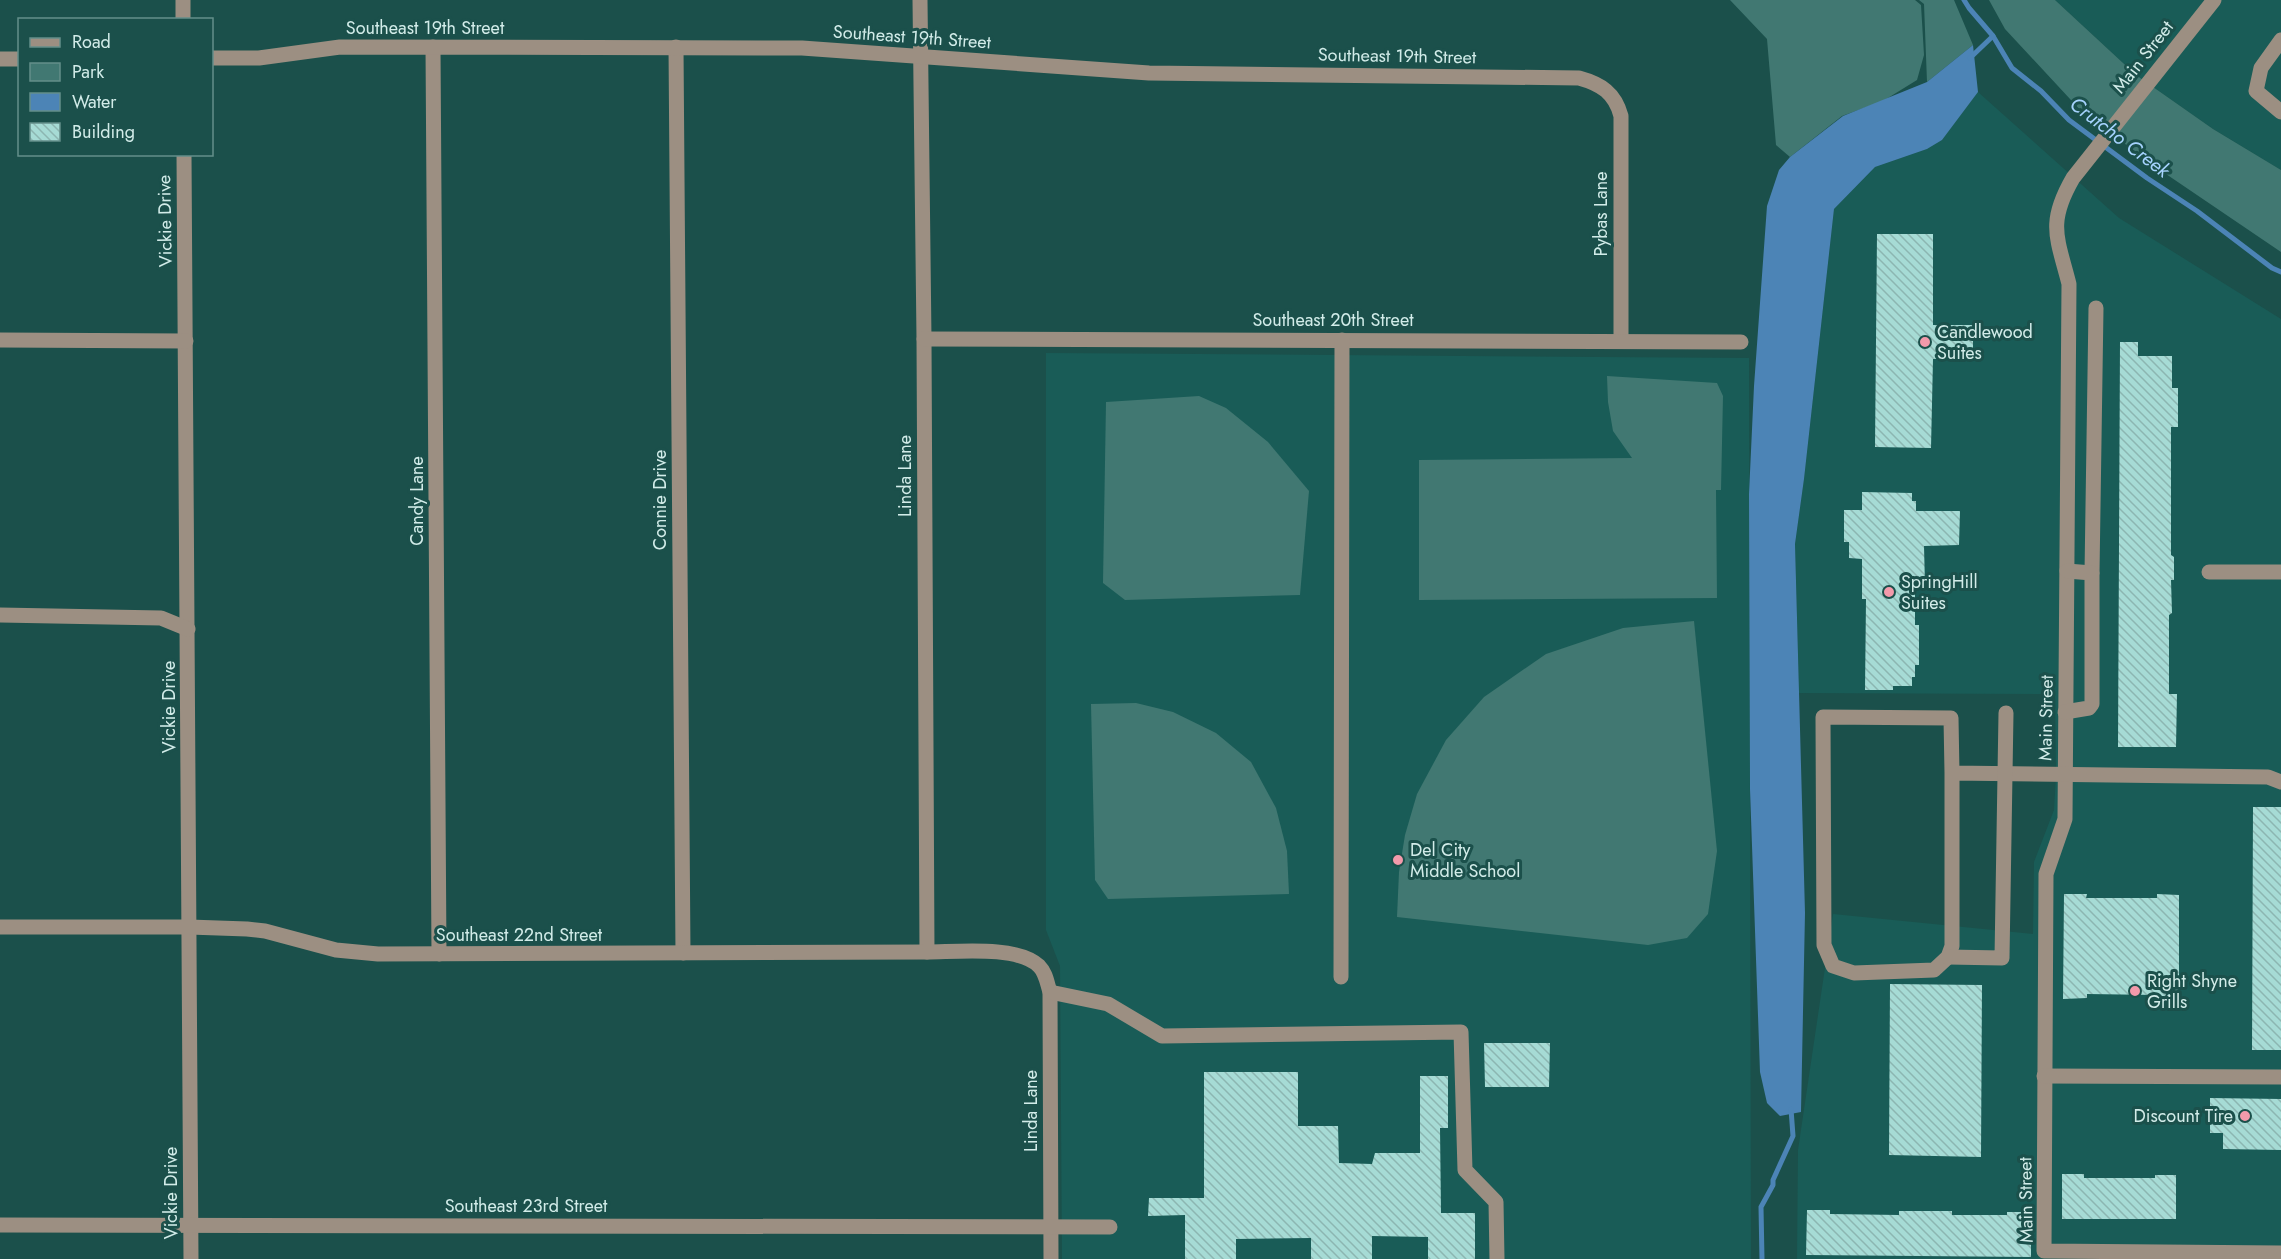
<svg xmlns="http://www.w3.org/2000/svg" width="2281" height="1259" font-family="Jost,sans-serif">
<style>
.built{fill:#195c57}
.green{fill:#417872}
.water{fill:#4c84b6}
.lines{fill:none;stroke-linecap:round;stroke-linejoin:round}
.stream{stroke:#4c84b6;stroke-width:5}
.building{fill:url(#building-back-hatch)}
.minor{stroke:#9c8f82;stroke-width:15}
.poi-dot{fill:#f39aab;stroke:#1b504b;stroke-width:2}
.labels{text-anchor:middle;stroke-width:6;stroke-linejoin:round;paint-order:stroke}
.street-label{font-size:18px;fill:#d2ece9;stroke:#1b504b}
.poi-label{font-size:18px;fill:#d2ece9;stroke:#1b504b;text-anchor:start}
.water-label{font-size:20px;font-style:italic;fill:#a6d3fe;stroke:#1b504b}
</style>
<defs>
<pattern id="building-back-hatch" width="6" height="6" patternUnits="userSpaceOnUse" patternTransform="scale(1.5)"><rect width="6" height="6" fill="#a6dbd5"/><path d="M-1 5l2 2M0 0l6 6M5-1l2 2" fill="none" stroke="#8cb6b1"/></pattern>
</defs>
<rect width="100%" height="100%" fill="#1b504b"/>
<!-- built -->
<g class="built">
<path d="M2055,0H2281V170L2213,129L2136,75Z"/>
<path d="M1978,92L2119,218L2281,319V1259H1797L1798,1150L1833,914L2033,934L2034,862L2054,810L2056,775L2055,694L1799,693L1795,544L1804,479L1834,209L1875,167L1927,149L1942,140Z"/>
<path d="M1046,353L1749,358L1751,1259H1062L1060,966L1046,930Z"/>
</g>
<!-- green -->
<g class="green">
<path d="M1730,0H1915L1921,5L1924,55L1917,80L1883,101L1842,116L1790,157L1776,145L1767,39Z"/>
<path d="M1919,0H1954L1973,45L1927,82L1924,4Z"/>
<path d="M1989,0H2055L2136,75L2213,129L2281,170V252L2166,174L2083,113L2005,29Z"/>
<path d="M1607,376L1717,383L1723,396L1721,490H1716L1717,598L1419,600V460L1632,458L1613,431L1608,402Z"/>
<path d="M1199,396L1226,408L1268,442L1309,491L1300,595L1125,600L1103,583L1106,402Z"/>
<path d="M1694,621L1717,851L1708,914L1687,938L1648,945L1397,917L1399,872L1405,835L1417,794L1446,740L1484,697L1546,654L1623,628Z"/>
<path d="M1136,703L1173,712L1216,733L1251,762L1276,808L1287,851L1289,894L1108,899L1095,880L1091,704Z"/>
</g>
<!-- water -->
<path class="water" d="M1973,45L1978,92L1942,140L1927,149L1875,167L1834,209L1804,479L1795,544L1805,913L1801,1112L1780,1116L1767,1103L1760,1072L1750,789L1749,494L1754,386L1767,206L1779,170L1790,157L1843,116L1927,82Z"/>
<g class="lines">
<!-- stream -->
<g class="stream">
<path d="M1964,0L1969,8L1993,36L2012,68L2041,91L2069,120L2147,178L2197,211L2272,268L2281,272"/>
<path d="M1970,58L1993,36"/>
<path d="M1762,1259L1761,1207L1773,1185V1180L1793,1136L1791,1109"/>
</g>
</g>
<!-- building -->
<g class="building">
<path d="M1877,234H1933V325H1973V359H1933L1931,448L1875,447Z"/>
<path d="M2120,342H2138V356H2172V388H2178V427H2171V555L2174,557V580H2171L2172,613L2169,615V694H2177L2176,747H2118Z"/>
<path d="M1862,492L1912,493V501H1916V511H1960L1959,545L1924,546L1925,585H1915V625H1919V665H1915V677H1912V686H1893V690H1865L1866,599H1862V559L1849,558V542H1844V510H1862Z"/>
<path d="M2253,807H2281V1050H2252Z"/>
<path d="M2064,894H2087L2086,898H2157V894L2179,895V999H2156V995L2087,994V998L2063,999Z"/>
<path d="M1890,984L1982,985L1981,1157L1889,1155Z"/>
<path d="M1484,1043H1550L1549,1087H1485Z"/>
<path d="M1204,1072H1298V1126H1338L1339,1163L1372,1164L1375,1153H1420V1076H1448V1128H1440L1441,1213H1475V1259H1428V1237L1372,1236V1259H1311V1238L1236,1239V1259H1185V1215L1148,1216L1149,1198H1204Z"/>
<path d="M2210,1098L2281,1099V1150L2223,1149V1133H2210Z"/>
<path d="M2062,1174H2084V1178H2155V1175H2176V1219H2062Z"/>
<path d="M1807,1210H1830V1214L1899,1215V1211H1952V1215H2007V1212H2031V1257L1806,1255Z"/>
</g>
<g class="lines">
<!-- minor -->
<g class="minor">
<path d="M920,0L924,339L927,952"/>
<path d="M2214,0L2073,178C2047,223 2057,237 2069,284L2065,819L2046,874L2044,1251L2281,1253"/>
<path d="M183,20V0"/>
<path d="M2281,40L2261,68L2256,91L2281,112"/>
<path d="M433,47L439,954"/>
<path d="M676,47L683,953"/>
<path d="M212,58H259L340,47L802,48L1149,73L1579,78C1601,84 1615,93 1621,116V341"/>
<path d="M0,59H20"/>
<path d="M184,154L191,1259"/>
<path d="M924,339L1741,342"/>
<path d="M0,340L186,341"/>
<path d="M2209,572H2281"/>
<path d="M2092,573L2096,308"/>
<path d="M0,615L161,618L188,629"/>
<path d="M2065,712L2089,708L2092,704V573L2067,571"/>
<path d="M1952,773V946L1948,957L1934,970L1854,973L1833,966L1824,945L1823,717L1951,718L1952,773L2268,777L2281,782"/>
<path d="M0,927H189L247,929L265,931L336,950L378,954L927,952C956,952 1017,945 1039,966C1046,973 1047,983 1050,992L1051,1259"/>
<path d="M1948,957L2002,958L2006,713"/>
<path d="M1341,977L1342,340"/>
<path d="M1050,992L1108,1004L1162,1036L1461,1032L1465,1170L1496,1202L1497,1259"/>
<path d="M2044,1076L2281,1077"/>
<path d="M0,1225L1110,1227"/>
</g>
</g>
<!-- markers -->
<g class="poi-dot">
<circle cx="1925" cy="342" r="6"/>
<circle cx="1889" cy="592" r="6"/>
<circle cx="1398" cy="860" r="6"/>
<circle cx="2135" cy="991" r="6"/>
<circle cx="2245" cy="1116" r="6"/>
</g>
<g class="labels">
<!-- street labels -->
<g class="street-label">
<text x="425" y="34">Southeast 19th Street</text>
<text transform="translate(912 37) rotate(4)" y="6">Southeast 19th Street</text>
<text transform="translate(1397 56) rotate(1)" y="6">Southeast 19th Street</text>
<text transform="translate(2143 57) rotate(-52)" y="6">Main Street</text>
<text transform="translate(1601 214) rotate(-90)" y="6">Pybas Lane</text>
<text transform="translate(165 221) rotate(-91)" y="6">Vickie Drive</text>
<text x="1333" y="326">Southeast 20th Street</text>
<text transform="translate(905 476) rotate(-90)" y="6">Linda Lane</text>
<text transform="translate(660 500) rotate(-90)" y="6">Connie Drive</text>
<text transform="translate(417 501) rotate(-90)" y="6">Candy Lane</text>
<text transform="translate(169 707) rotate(-90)" y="6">Vickie Drive</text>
<text transform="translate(2046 718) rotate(-89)" y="6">Main Street</text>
<text x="519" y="941">Southeast 22nd Street</text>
<text transform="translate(1031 1111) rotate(-90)" y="6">Linda Lane</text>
<text transform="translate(171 1193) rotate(-90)" y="6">Vickie Drive</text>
<text transform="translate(2026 1200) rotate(-91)" y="6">Main Street</text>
<text x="526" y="1212">Southeast 23rd Street</text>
</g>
<!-- poi labels -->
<g class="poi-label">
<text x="1937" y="338">Candlewood<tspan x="1937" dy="21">Suites</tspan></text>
<text x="1901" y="588">SpringHill<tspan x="1901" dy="21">Suites</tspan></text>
<text x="1410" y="856">Del City<tspan x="1410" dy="21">Middle School</tspan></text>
<text x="2147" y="987">Right Shyne<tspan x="2147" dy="21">Grills</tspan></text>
<text x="2233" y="1122" text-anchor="end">Discount Tire</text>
</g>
<!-- water labels -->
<g class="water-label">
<text transform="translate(2120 137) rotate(37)" y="7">Crutcho Creek</text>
</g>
</g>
<!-- legend -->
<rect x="18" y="18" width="195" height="138" fill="#1b504b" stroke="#648e8a" stroke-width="1.5"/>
<rect x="30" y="38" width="30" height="9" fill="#9c8f82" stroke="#648e8a" stroke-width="1.5"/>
<text x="72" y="48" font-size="18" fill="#d2ece9">Road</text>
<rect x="30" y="63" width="30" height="18" fill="#417872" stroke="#648e8a" stroke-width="1.5"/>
<text x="72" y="78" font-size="18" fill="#d2ece9">Park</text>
<rect x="30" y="93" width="30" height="18" fill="#4c84b6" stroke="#648e8a" stroke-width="1.5"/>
<text x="72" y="108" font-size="18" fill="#d2ece9">Water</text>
<rect x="30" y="123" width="30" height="18" fill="url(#building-back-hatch)" stroke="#648e8a" stroke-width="1.5"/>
<text x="72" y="138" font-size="18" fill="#d2ece9">Building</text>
</svg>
